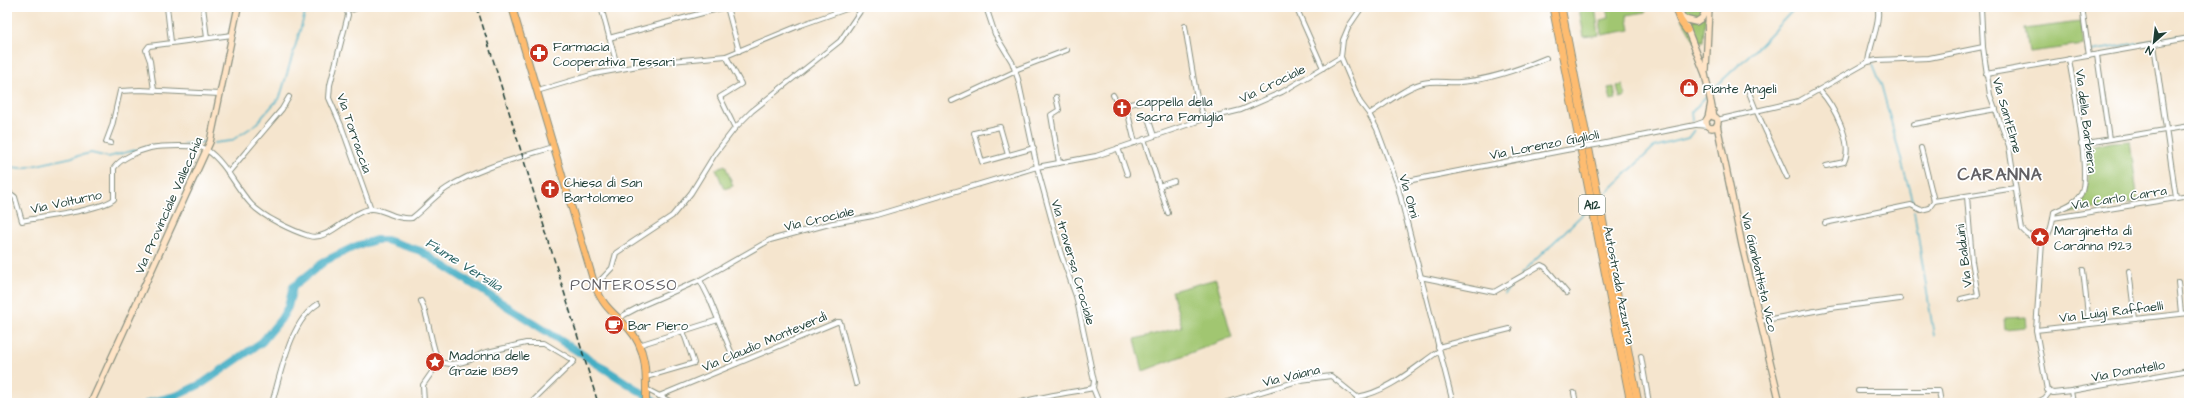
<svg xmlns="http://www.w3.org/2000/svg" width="2196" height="410" font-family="'Architects Daughter',sans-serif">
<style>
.green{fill:#a1c671;stroke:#608252}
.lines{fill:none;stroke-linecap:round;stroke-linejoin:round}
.stream{stroke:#44aec4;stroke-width:1.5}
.river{stroke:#44aec4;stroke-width:8}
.minor-casing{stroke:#8a9181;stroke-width:6}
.tertiary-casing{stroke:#8a9181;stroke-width:7}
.secondary-casing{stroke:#8a9181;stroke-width:8}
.primary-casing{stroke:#8a9181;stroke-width:8}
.motorway-casing{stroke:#8a9181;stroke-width:9}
.minor{stroke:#fff;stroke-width:4}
.tertiary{stroke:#fff;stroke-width:5}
.secondary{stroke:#ffe4c6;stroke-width:5.5}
.primary{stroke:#febc70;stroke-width:6}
.motorway{stroke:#febc70;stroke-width:7}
.rail{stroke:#1f3d34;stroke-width:1.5;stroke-dasharray:6 3;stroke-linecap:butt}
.minor-bridge-casing{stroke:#8a9181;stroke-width:6;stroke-linecap:butt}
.minor-bridge{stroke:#fff;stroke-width:4}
.labels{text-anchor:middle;stroke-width:3.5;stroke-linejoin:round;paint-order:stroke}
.shield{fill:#fff;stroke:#627771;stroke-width:1}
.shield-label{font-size:12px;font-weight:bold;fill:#1f3d34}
.poi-label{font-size:13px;fill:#1f3d34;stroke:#fff;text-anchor:start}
.street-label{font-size:13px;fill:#1f3d34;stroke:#fff}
.water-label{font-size:14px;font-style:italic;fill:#2c6566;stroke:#fff}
.quarter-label{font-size:15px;letter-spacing:1px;fill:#626064;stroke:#fff}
.district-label{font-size:17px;font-weight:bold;letter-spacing:1px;fill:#626064;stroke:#fff}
</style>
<rect width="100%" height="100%" fill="#fff"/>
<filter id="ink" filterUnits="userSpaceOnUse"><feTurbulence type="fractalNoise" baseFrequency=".025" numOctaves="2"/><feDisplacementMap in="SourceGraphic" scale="8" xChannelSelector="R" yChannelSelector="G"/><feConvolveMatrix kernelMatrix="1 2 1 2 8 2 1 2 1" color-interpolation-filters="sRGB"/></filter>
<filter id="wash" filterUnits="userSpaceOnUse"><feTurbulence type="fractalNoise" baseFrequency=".012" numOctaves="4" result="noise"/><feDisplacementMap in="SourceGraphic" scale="16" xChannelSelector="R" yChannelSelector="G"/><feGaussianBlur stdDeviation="0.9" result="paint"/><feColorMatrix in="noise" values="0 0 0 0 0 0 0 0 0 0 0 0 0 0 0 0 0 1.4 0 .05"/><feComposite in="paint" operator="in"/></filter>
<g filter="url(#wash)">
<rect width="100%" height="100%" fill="#f5e5ce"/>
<!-- green -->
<g class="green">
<path d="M1595,7L1599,35L1584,37L1579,8Z"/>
<path d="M1607,7H1645L1646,12L1627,15L1630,30L1602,35L1600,20L1609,18Z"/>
<path d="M1680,7H1704L1701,16L1696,20C1686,19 1683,16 1680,7Z"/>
<path d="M1706,14L1703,41L1695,42L1682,19L1690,23Z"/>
<path d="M2080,22L2084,45L2029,52L2025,29Z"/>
<path d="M1623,85L1625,97L1620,98L1617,86Z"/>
<path d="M1614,87L1616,99L1611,100L1608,88Z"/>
<path d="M2130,141L2138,202L2069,213V209C2094,194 2088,173 2085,148L2112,142Z"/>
<path d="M725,165L733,186L724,189L716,169Z"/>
<path d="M1216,279L1232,337L1143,371L1135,339L1182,327L1172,291Z"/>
<path d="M2025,317L2026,327L2005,329L2004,318Z"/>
</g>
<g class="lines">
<!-- stream -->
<g class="stream">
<path d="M2092,51L2189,34"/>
<path d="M1873,64L1881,84L1913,204"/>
<path d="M1713,89L1761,44L1796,7"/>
<path d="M1693,121L1692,112L1707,95"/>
<path d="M214,143L231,141L255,125L280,97L307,7"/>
<path d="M183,144L206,142"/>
<path d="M7,167L23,168L91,153L108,157L155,145"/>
<path d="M1602,197L1654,147L1688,138L1694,130"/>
<path d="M1914,211L1934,336"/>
<path d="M1521,274L1587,210"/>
<path d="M1504,294L1511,287"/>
</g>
<!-- river -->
<path class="river" d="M148,403L176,396L203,383L262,342L281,319L288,307L293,287L325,261L356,246L376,240H386L421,251L658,403"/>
</g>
</g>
<g filter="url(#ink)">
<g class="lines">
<!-- minor casing -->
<g class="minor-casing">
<g id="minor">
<path d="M167,7L171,42"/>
<path d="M203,7L207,38"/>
<path d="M346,7L348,15L330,85L329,98L341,125L371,209"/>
<path d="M601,7L618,69"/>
<path d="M727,7L739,51"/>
<path d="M986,7L995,34L1012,62L1018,79L1037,167L1096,156L1204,119L1241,110L1282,92L1341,57"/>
<path d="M1296,7L1323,68"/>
<path d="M1362,7L1349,26L1343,40L1341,57L1360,102L1369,114L1377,129L1397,183L1453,403"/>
<path d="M1981,7L1983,47L1990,95L2009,146L2022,229L2027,234L2042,242"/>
<path d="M2082,7L2089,56"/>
<path d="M1185,26L1196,93L1204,119"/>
<path d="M609,38L725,7"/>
<path d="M2154,45L2176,198"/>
<path d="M2097,55L2109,139"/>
<path d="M726,56L741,84L720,97L735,128"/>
<path d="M2069,59C2073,84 2091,175 2081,194C2075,204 2064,207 2054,212C2052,225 2051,233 2042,242L2036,330L2047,390L2053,393L2071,391L2073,403"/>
<path d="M1868,62C1870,43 1880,26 1878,7"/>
<path d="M1015,70L1067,50"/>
<path d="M1986,74L2189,38"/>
<path d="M154,90L150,61L146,50L149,46L232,35"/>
<path d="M1748,90L1756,110L1787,177"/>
<path d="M537,91L594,74L660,62L726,56L801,25L852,7"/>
<path d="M1820,91C1833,105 1854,143 1844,162L1826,166"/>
<path d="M1113,95L1118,104L1126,105"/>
<path d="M1056,97L1059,110L1051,115L1059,163"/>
<path d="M952,101L1016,71"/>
<path d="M1369,114C1386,104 1404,88 1423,83C1435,80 1448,83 1460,82C1489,80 1520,69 1546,58"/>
<path d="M1147,115L1154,136"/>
<path d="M1717,120L1799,101L1868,62L1877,60L1929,58L1983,47"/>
<path d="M1914,124L1996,109"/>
<path d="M1697,125L1707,126"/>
<path d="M1144,139L1168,213"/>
<path d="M111,143L106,142L112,126L120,91L140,90L220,94"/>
<path d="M1135,143L1126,105L1139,102"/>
<path d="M1601,144L1695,125L1706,121"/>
<path d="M2081,144L2189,126"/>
<path d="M1118,148L1127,174"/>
<path d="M1921,148L1934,201"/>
<path d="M1008,155L1000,127L974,133L982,162H983L1034,148"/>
<path d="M228,173L282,109L289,97"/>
<path d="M1397,183L1566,150"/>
<path d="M1159,186L1174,181"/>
<path d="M7,191L15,197L22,221C41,217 102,210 114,199V168C121,158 138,151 150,148C160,146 200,144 207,150C226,163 236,188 251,204C263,217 293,231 309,236C329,242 350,211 371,209C384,208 393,220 412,218C424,209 433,197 447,188C478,168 518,158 553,147"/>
<path d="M2053,218L2189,196"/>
<path d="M1825,223L1911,205L1921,210L1929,208L1934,201L2015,188"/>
<path d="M2083,270L2089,324"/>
<path d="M2129,271L2135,319"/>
<path d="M1420,277L1494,292L1541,265L1545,267L1567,293"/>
<path d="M700,280L710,300L736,364"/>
<path d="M2178,282L2181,313"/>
<path d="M595,286L612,268L616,253L672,216L691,193L715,154L735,128L752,111L840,41L863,7"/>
<path d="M1961,299L1978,295L1972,261L1967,196"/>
<path d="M421,301C430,320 430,343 439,362"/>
<path d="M619,320L624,315L643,305L700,280L770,240L833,223L873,216L1037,167L1061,254L1076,296L1094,381L1093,388"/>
<path d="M1760,321L1831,308L1900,299"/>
<path d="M2036,330L2189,313"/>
<path d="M639,345L718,320"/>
<path d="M1438,347L1510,329"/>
<path d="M1641,356L1649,403"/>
<path d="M646,377L694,363L683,331"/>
<path d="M646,389L673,403"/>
<path d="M1858,391H1939L1941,403"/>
<path d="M2071,391L2189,370"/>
<path d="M1574,393L1576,403"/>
<path d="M659,396L837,322H840L856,384"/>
<path d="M272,403C281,373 290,321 318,304"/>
<path d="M424,403L423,385L439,362L450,364L459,363L470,360L483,353L526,343H544L574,361L531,403"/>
<path d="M1018,403C1043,396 1068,393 1093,388L1099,403"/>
<path d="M1224,403L1301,380L1331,376L1357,397"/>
<path d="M1357,403V397C1388,392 1414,368 1439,351"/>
<path d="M2036,403L2045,398L2049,393"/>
</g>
</g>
<!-- tertiary casing -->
<g class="tertiary-casing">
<path id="tertiary" d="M347,7L353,9L358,7"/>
</g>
<!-- secondary casing -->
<g class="secondary-casing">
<g id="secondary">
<path d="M1680,13L1684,19L1696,22L1702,18L1707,8"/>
<path d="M1686,26L1705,74L1711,103"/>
<path d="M1706,69L1709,7"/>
<circle cx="1712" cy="122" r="6"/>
<path d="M1708,118L1711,103L1714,117"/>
<path d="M1717,125L1742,245L1780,403"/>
<path d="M91,403L210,142L238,7"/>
</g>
</g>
<!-- primary casing -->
<g class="primary-casing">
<path id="primary" d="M512,7L595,286C605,310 614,312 629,329C648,350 646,377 646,403"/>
</g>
<!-- motorway casing -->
<g class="motorway-casing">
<g id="motorway">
<path d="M1553,7L1631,403"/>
<path d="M1561,7L1638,403"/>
<path d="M1675,7L1680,20L1687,30"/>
</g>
</g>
<!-- minor -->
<use href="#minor" class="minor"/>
<!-- tertiary -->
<use href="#tertiary" class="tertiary"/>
<!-- secondary -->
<use href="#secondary" class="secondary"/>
<!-- primary -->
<use href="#primary" class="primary"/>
<!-- motorway -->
<use href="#motorway" class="motorway"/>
<!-- rail -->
<path class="rail" d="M477,7L598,403"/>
<!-- minor-bridge casing -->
<g class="minor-bridge-casing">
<path id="minor-bridge" d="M1566,150L1601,144"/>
</g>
<!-- minor-bridge -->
<use href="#minor-bridge" class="minor-bridge"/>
</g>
</g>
<!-- icons -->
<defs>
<g id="pharmacy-disc" transform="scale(1)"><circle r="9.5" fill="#c8321e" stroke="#fff"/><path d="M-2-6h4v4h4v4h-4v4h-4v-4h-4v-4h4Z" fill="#fff"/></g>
<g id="shop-disc" transform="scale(1)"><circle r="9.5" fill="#c8321e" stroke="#fff"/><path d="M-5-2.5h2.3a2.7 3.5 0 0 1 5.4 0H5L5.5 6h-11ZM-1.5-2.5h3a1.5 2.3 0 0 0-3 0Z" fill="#fff"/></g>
<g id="church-disc" transform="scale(1)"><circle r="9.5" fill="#c8321e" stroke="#fff"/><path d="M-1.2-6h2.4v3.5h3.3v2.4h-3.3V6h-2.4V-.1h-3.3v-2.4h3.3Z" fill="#fff"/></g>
<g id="sight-disc" transform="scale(1)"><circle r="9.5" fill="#c8321e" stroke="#fff"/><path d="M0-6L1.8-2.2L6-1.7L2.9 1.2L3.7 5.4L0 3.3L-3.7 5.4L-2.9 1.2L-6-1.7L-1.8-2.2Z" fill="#fff"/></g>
<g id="cafe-disc" transform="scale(1)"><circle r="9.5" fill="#c8321e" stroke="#fff"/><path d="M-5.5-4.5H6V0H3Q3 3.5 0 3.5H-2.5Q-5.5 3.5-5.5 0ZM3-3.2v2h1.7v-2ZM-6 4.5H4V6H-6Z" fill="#fff"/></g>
</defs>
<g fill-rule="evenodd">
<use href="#pharmacy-disc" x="539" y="53"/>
<use href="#shop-disc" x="1689" y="88"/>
<use href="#church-disc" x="1122" y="108"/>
<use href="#church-disc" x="550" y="189"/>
<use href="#sight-disc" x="2040" y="237"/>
<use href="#cafe-disc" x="614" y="325"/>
<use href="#sight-disc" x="435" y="362"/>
</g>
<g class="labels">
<!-- shield labels -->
<rect class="shield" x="1579" y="195" width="26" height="20" rx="3"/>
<g class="shield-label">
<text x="1592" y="209">A12</text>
</g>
<!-- poi labels -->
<g class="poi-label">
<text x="553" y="51">Farmacia<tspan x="553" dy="15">Cooperativa Tessari</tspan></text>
<text x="1703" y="93">Piante Angeli</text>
<text x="1136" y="106">cappella della<tspan x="1136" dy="15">Sacra Famiglia</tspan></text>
<text x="564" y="187">Chiesa di San<tspan x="564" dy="15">Bartolomeo</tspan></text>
<text x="2054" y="235">Marginetta di<tspan x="2054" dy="15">Caranna 1923</tspan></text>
<text x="628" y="330">Bar Piero</text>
<text x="449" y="360">Madonna delle<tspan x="449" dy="15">Grazie 1889</tspan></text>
</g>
<!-- street labels -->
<g class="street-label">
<text transform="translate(1272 83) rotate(-26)" y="5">Via Crociale</text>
<text transform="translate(2008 115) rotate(74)" y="5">Via Sant'Elme</text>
<text transform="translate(2087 121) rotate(83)" y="5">Via della Barbiera</text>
<text transform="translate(355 133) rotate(71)" y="5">Via Torraccia</text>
<text transform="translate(1544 144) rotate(-11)" y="5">Via Lorenzo Giglioli</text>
<text transform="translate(1410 196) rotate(74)" y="5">Via Olmi</text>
<text transform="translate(2119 197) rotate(-9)" y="5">Via Carlo Carra</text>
<text transform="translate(66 201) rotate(-12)" y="5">Via Volturno</text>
<text transform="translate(168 205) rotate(-66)" y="5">Via Provinciale Vallecchia</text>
<text transform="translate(819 218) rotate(-13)" y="5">Via Crociale</text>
<text transform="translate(1963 256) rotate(-97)" y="5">Via Balduini</text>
<text transform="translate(1074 262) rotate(74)" y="5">Via traversa Crociale</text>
<text transform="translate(1760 272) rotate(77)" y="5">Via Gianbattista Vico</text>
<text transform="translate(1620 285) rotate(79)" y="5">Autostrada Azzurra</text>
<text transform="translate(2111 311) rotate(-7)" y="5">Via Luigi Raffaelli</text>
<text transform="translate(764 341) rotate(-23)" y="5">Via Claudio Monteverdi</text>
<text transform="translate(2128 370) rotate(-10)" y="5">Via Donatello</text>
<text transform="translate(1291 375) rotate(-13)" y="5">Via Vaiana</text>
</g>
<!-- water labels -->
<g class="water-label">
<text transform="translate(464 264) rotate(32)" y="5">Fiume Versilia</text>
</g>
<!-- quarter labels -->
<g class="quarter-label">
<text x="624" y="290">PONTEROSSO</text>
</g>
<!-- district labels -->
<g class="district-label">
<text x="2000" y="180">CARANNA</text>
</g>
</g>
<!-- margin -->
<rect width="2196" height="410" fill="none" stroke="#fff" stroke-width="24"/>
<!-- north arrow -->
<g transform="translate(2154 42) rotate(208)" stroke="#ffffff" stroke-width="3" paint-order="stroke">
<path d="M0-3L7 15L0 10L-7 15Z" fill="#1f3d34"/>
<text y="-6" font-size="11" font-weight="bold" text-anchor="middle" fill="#1f3d34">N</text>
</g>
</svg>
